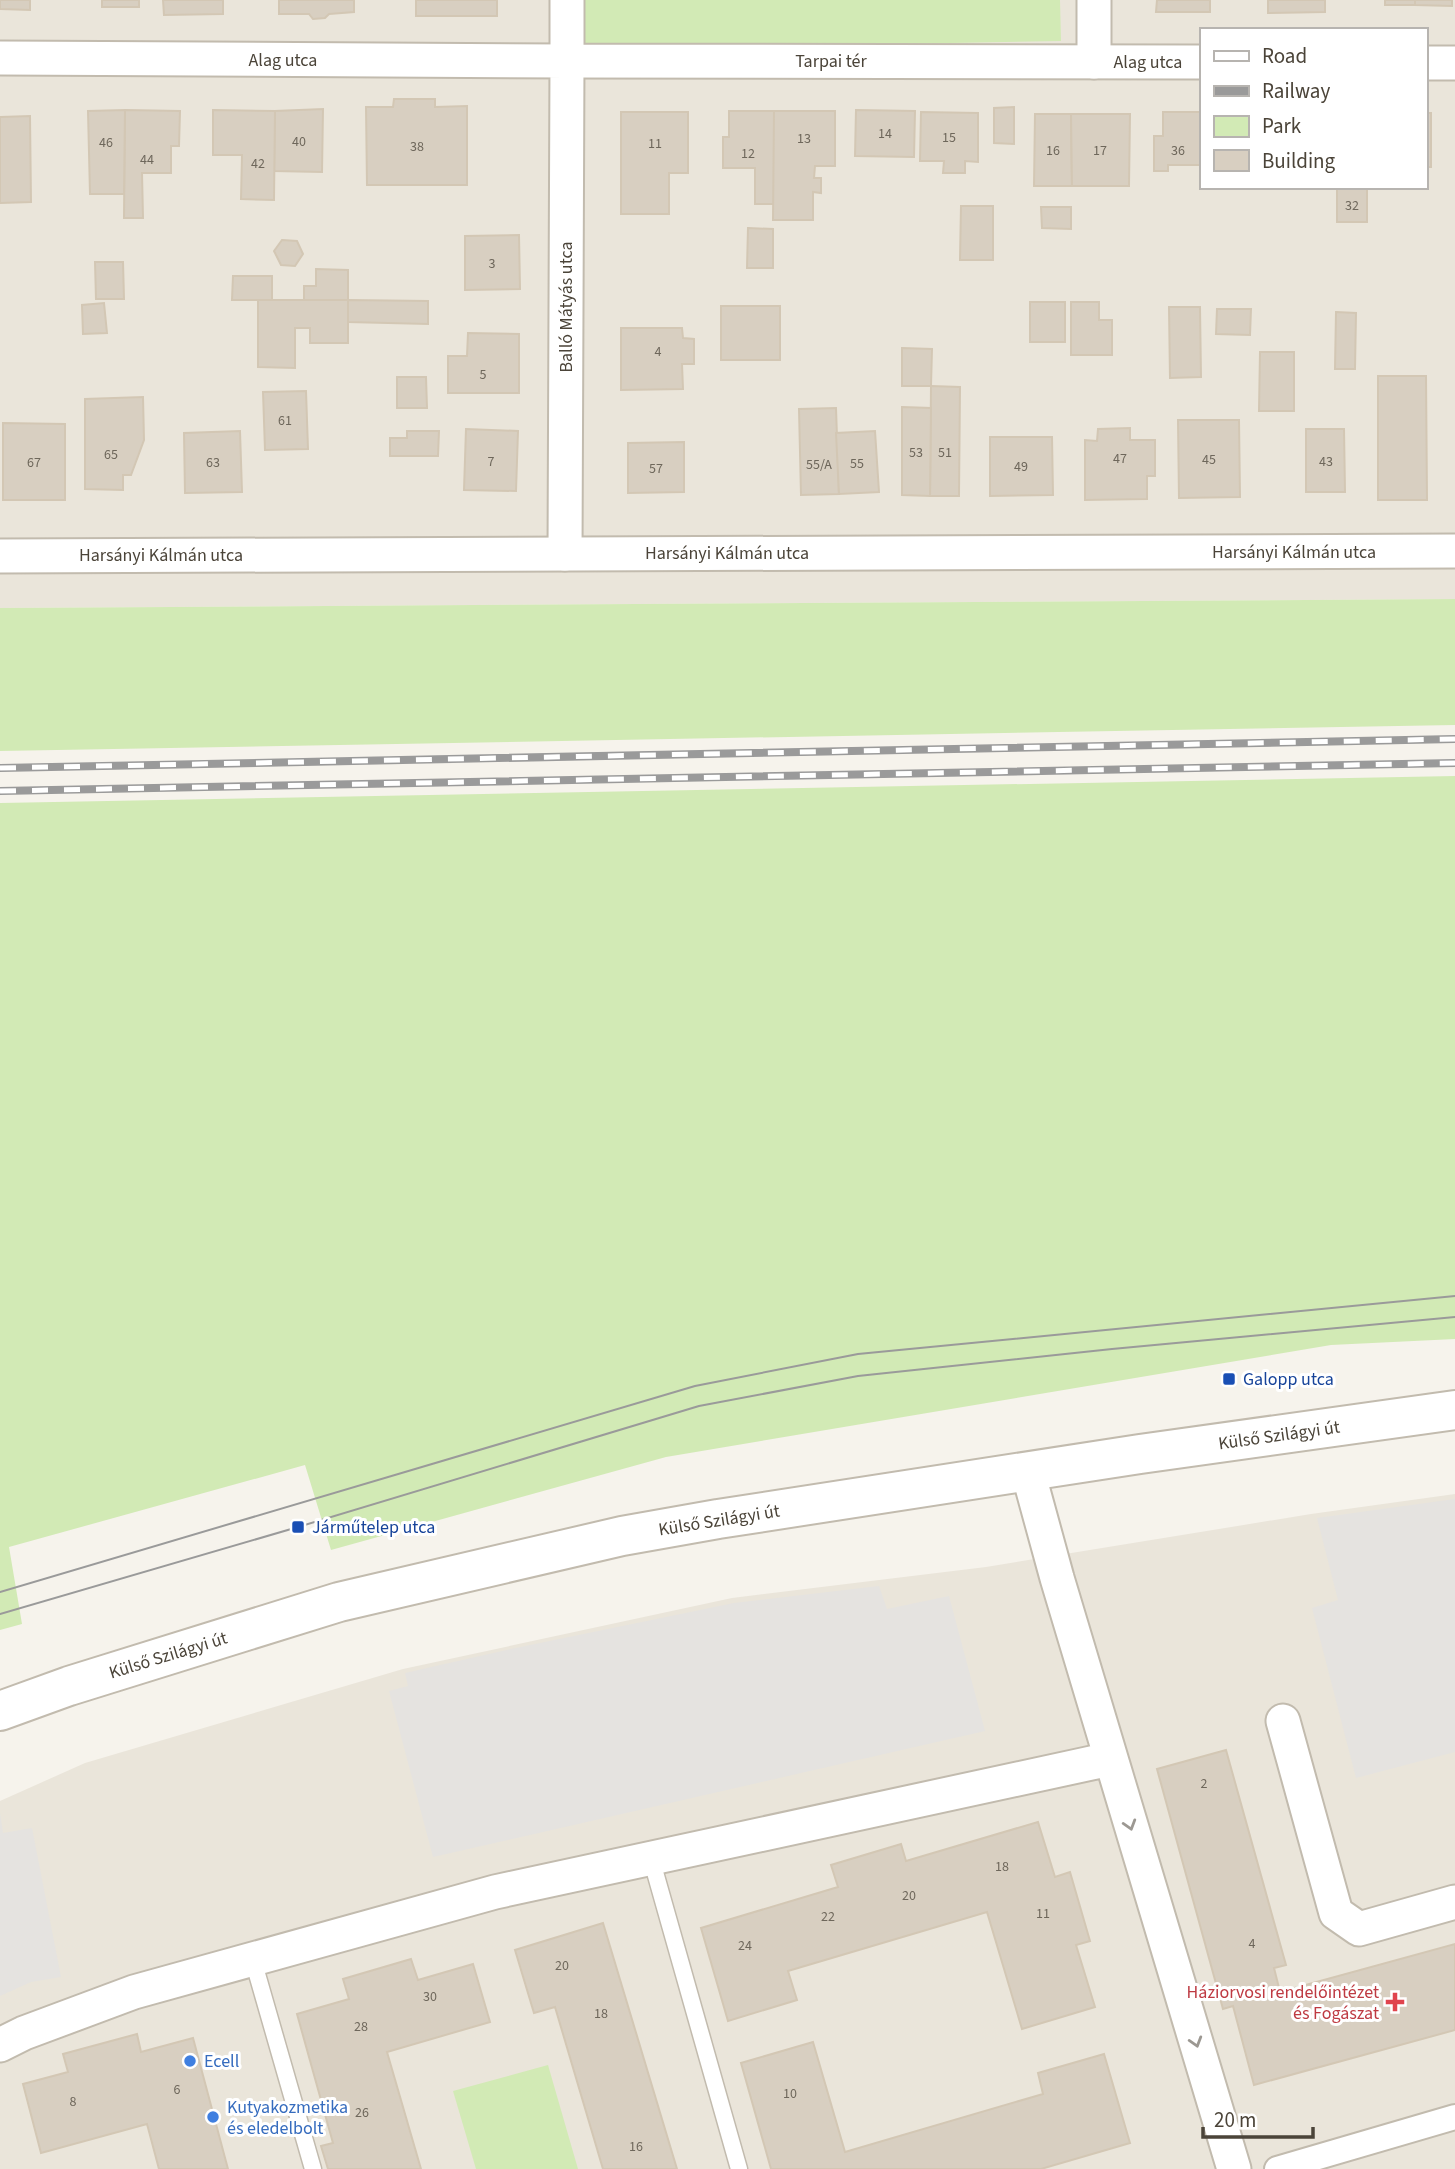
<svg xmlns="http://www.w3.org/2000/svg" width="1455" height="2169" font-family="'Source Sans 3',sans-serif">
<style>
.residential{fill:#eae5da;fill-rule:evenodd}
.green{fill:#d2eab5}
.parking{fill:#e5e3e0}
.building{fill:#d8cfc1;stroke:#d3c7b4;stroke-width:2}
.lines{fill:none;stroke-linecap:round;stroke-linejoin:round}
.service-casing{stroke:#c2bbae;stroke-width:19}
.pedestrian-casing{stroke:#c2bbae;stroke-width:28}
.minor-casing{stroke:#c2bbae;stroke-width:37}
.tertiary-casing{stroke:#c2bbae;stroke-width:42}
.service{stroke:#fff;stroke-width:16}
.pedestrian{stroke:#fff;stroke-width:24}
.minor{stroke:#fff;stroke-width:33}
.tertiary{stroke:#fff;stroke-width:38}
.tram{stroke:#9a9a9a;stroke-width:2}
.rail-casing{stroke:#9a9a9a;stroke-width:8}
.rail{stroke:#fff;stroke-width:5;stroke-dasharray:16;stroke-linecap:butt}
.oneway{stroke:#9c9892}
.transit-dot{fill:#1a4fb4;stroke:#fff;stroke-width:2.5}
.health-dot{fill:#e0444e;stroke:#fff;stroke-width:2.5}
.shop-dot{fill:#3f7fe0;stroke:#fff;stroke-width:2.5}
.labels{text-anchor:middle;stroke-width:6;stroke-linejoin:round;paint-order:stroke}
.number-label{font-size:14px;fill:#6e675b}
.street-label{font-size:18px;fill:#4b4439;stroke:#fff}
.transit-label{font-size:18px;fill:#164399;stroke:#fff;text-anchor:start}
.health-label{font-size:18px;fill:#be3a42;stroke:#fff;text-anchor:end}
.shop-label{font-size:18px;fill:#366cbe;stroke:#fff;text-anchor:start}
</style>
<rect width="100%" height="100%" fill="#f6f3ec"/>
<!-- residential -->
<g class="residential">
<path d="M0,0H1455V599L0,608ZM1201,30H1425V187H1201Z"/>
<path d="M1455,1494V2169H0V1801L85,1763L403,1669L732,1598L986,1567L1311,1514Z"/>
</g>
<!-- green -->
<g class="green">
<path d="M580,0H1060L1061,41L581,50Z"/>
<path d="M1455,599V725L0,751V608Z"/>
<path d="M1455,776V1339L1331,1345L666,1457L331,1550L305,1465L9,1547L22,1624L0,1630V803Z"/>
<path d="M548,2065L578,2169H476L453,2091Z"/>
</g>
<!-- parking -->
<g class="parking">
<path d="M1455,1499V1752L1356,1778L1312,1608L1338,1600L1317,1518Z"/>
<path d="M879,1586L887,1609L949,1596L985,1731L433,1857L389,1691L408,1686L405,1673L511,1649L734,1603Z"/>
<path d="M0,1813L3,1833L32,1828L61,1977L31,1982L0,1996Z"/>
</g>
<!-- building -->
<g class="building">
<path d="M0,0H30V10L0,9Z"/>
<rect x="102" y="0" width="37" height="7"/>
<path d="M163,0H223V14L164,15Z"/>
<path d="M279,0H354V12L329,14L325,18L313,19L309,14H279Z"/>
<rect x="416" y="0" width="81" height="16"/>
<path d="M1157,0H1210V12H1156Z"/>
<path d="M1268,0H1325V12L1268,13Z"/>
<rect x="1385" y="0" width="30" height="5"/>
<path d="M1415,0H1452V6L1415,5Z"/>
<path d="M394,99H435V107L467,106V185H367L366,107H393Z"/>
<path d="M1014,107V144L994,143V108Z"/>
<path d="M323,109L322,172L274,171L275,111Z"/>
<path d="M125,110L180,111L179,146H171V173H142L143,218H124Z"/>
<path d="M125,110L124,194H90L88,111Z"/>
<path d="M213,110L275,111L274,200L241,199L242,155H213Z"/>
<path d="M856,110L915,111L914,157L855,156Z"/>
<path d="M729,111H774V204H755V168H723V137H729Z"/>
<path d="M774,111H835V166H815L814,178H821V193L813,192V220H773Z"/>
<path d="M621,112H688V173H669V214H621Z"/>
<path d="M921,112L978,113V162L965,161V173H943L944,161H920Z"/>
<path d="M1163,112H1201V165H1168V171H1154V136H1163Z"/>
<rect x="1425" y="113" width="6" height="54"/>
<path d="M1035,114H1071L1072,186H1034Z"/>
<path d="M1071,114H1130L1129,186H1072Z"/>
<path d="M30,116L31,202L0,203V117Z"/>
<rect x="1337" y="187" width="30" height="35"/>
<path d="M961,206H993V260H960Z"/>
<path d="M1041,207H1071V229L1042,228Z"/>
<path d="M748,228L773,229V268H747Z"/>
<path d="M519,235L520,289L465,290V236Z"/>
<path d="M282,240L297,241L303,254L295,266L281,265L274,251Z"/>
<path d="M95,262H123L124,299H96Z"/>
<path d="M316,269L348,270V300H304V286H316Z"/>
<path d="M233,276H272V300H232Z"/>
<path d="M258,300H348V343H310V328H295V368L258,367Z"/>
<path d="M348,300L428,301V324L348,322Z"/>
<rect x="1030" y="302" width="35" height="40"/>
<path d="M1071,302H1099V320H1112V355H1071Z"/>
<path d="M104,303L107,333L83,334L82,305Z"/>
<rect x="721" y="306" width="59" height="54"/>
<path d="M1169,307H1200L1201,377L1170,378Z"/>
<path d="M1217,309H1251L1250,335L1216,334Z"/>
<path d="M1336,312L1356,313L1355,369H1335Z"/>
<path d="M621,328H682L683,338L694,339V364H682L683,389L621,390Z"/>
<path d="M468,333L519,334V393H448V356H467Z"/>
<path d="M902,348L932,349L931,386H902Z"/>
<path d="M1260,352H1294V411H1259Z"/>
<path d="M1378,376H1426L1427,500H1378Z"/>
<path d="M397,377H426L427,408H397Z"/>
<path d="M931,386L960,387L959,496H930Z"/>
<path d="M306,391L308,449L265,450L263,392Z"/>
<path d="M143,397L144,440L131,475H123V490L85,489V399Z"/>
<path d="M902,407L931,408L930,496L902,495Z"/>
<path d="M836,408L839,494L801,495L799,409Z"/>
<path d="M1178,420H1239L1240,497L1179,498Z"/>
<path d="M3,423L65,424V500H3Z"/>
<path d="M1130,428V440H1155V476H1147V499L1085,500V440L1097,441L1098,429Z"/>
<path d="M466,429L518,431L516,491L464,490Z"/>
<path d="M1306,429H1344L1345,492H1306Z"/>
<path d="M240,431L242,492L185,493L184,433Z"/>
<path d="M407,431H439L438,456H390V438H407Z"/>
<path d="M875,431L879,492L839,494L836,433Z"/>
<path d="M990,437H1052L1053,495L990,496Z"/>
<path d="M684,442V492L628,493V443Z"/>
<path d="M1226,1750L1286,1965L1274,1968L1280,1992L1455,1944V2030L1254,2085L1233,2006L1223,2009L1157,1769Z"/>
<path d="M1038,1822L1055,1877L1070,1872L1090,1941L1076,1945L1095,2007L1022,2029L987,1912L788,1971L797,2000L728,2021L701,1928L838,1887L831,1865L901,1844L906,1861Z"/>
<path d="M603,1923L677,2169H603L555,2007L534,2013L515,1950Z"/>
<path d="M411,1959L418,1980L473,1964L490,2022L387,2052L421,2169H328L321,2146L333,2143L297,2014L349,1999L343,1979Z"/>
<path d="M137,2034L141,2052L193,2038L228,2169H159L147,2124L41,2153L23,2084L68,2072L63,2054Z"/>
<path d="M813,2042L845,2152L1043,2094L1038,2073L1104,2054L1130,2143L1041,2169H771L741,2063Z"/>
</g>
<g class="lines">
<!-- service casing -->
<g class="service-casing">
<g id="service">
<path d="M651,1858L739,2169"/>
<path d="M253,1960L313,2169"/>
</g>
</g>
<!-- pedestrian casing -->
<g class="pedestrian-casing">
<path id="pedestrian" d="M1277,2169L1455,2117"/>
</g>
<!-- minor casing -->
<g class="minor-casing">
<g id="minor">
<path d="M567,0V61L1201,62"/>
<path d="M0,58L567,61L565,554"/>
<path d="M1094,62V0"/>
<path d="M1425,63H1455"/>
<path d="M0,556L1455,551"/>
<path d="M1028,1472L1057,1578L1234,2169"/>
<path d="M1283,1721L1336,1913L1359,1929L1455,1902"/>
<path d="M0,2045L24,2033L134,1992L495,1892L1110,1759"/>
</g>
</g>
<!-- tertiary casing -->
<g class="tertiary-casing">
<path id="tertiary" d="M0,1711L69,1686L339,1602L622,1536L718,1519L1140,1454L1455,1410"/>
</g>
<!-- service -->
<use href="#service" class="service"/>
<!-- pedestrian -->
<use href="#pedestrian" class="pedestrian"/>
<!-- minor -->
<use href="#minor" class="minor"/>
<!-- tertiary -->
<use href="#tertiary" class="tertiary"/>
<!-- tram -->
<g class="tram">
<path d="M0,1592L695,1386L858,1354L1455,1296"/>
<path d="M0,1614L298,1527L699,1406L858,1376L1112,1349L1455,1317"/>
</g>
<!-- rail casing -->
<g class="rail-casing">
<g id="rail">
<path d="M0,768L1455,739"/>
<path d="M0,791L1455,763"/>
</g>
</g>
<!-- rail -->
<use href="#rail" class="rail"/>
</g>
<!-- one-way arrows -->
<defs><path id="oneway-chevron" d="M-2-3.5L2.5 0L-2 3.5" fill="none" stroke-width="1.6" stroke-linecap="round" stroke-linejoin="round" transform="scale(1.75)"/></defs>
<g class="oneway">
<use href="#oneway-chevron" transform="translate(1130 1825) rotate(73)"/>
<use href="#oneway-chevron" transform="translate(1196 2042) rotate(73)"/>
</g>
<!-- markers -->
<g class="transit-dot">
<rect x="1222" y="1372" width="14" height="14" rx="3.5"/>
<rect x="291" y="1520" width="14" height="14" rx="3.5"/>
</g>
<path class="health-dot" d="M1391.5 1991.5h7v7h7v7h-7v7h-7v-7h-7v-7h7z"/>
<g class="shop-dot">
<circle cx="190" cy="2061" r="7"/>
<circle cx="213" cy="2117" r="7"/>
</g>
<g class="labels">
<!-- number labels -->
<g class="number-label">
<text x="885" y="138">14</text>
<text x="949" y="142">15</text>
<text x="804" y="143">13</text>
<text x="299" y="146">40</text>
<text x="106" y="147">46</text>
<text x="655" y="148">11</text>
<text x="417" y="151">38</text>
<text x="1053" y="155">16</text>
<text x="1100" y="155">17</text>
<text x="1178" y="155">36</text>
<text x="748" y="158">12</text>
<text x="147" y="164">44</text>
<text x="258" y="168">42</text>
<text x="1352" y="210">32</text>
<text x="492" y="268">3</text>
<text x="658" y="356">4</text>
<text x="483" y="379">5</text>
<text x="285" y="425">61</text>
<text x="916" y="457">53</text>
<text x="945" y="457">51</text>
<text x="111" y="459">65</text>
<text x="1120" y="463">47</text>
<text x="1209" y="464">45</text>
<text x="491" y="466">7</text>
<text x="1326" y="466">43</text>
<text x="34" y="467">67</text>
<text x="213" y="467">63</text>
<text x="857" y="468">55</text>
<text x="819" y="469">55/A</text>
<text x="1021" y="471">49</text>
<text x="656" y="473">57</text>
<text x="1204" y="1788">2</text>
<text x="1002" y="1871">18</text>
<text x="909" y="1900">20</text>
<text x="1043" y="1918">11</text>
<text x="828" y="1921">22</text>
<text x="1252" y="1948">4</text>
<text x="745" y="1950">24</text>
<text x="562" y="1970">20</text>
<text x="430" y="2001">30</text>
<text x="601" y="2018">18</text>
<text x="361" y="2031">28</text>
<text x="177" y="2094">6</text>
<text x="790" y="2098">10</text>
<text x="73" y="2106">8</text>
<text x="362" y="2117">26</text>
<text x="636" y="2151">16</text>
</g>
<!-- street labels -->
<g class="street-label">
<text x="283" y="66">Alag utca</text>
<text x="831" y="67">Tarpai tér</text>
<text x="1148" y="68">Alag utca</text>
<text transform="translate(566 307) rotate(-90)" y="6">Balló Mátyás utca</text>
<text x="1294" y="558">Harsányi Kálmán utca</text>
<text x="727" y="559">Harsányi Kálmán utca</text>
<text x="161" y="561">Harsányi Kálmán utca</text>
<text transform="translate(1279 1435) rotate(-8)" y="6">Külső Szilágyi út</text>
<text transform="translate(719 1520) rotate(-9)" y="6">Külső Szilágyi út</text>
<text transform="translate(168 1655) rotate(-17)" y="6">Külső Szilágyi út</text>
</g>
<!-- transit labels -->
<g class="transit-label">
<text x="1243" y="1385">Galopp utca</text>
<text x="312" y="1533">Járműtelep utca</text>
</g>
<!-- health labels -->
<g class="health-label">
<text x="1379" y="1998">Háziorvosi rendelőintézet<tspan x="1379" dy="21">és Fogászat</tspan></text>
</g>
<!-- shop labels -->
<g class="shop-label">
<text x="204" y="2067">Ecell</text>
<text x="227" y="2113">Kutyakozmetika<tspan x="227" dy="21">és eledelbolt</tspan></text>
</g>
</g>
<!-- legend -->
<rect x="1200" y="28" width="228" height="161" fill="#ffffff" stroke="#b7b4b0" stroke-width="2"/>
<rect x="1214" y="51" width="35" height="10" fill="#ffffff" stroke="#b7b4b0" stroke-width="2"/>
<text x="1262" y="63" font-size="21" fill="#4b4439">Road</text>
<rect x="1214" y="86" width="35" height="10" fill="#9a9a9a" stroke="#b7b4b0" stroke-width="2"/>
<text x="1262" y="98" font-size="21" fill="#4b4439">Railway</text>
<rect x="1214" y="116" width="35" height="21" fill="#d2eab5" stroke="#b7b4b0" stroke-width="2"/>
<text x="1262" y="133" font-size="21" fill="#4b4439">Park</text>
<rect x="1214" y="150" width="35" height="21" fill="#d8cfc1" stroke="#b7b4b0" stroke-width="2"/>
<text x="1262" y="168" font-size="21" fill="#4b4439">Building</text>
<!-- scale -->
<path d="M1203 2127v10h110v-10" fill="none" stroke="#4b4439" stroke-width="3.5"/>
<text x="1214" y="2127" font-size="21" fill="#4b4439" stroke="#ffffff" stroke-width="5" paint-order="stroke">20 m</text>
</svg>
